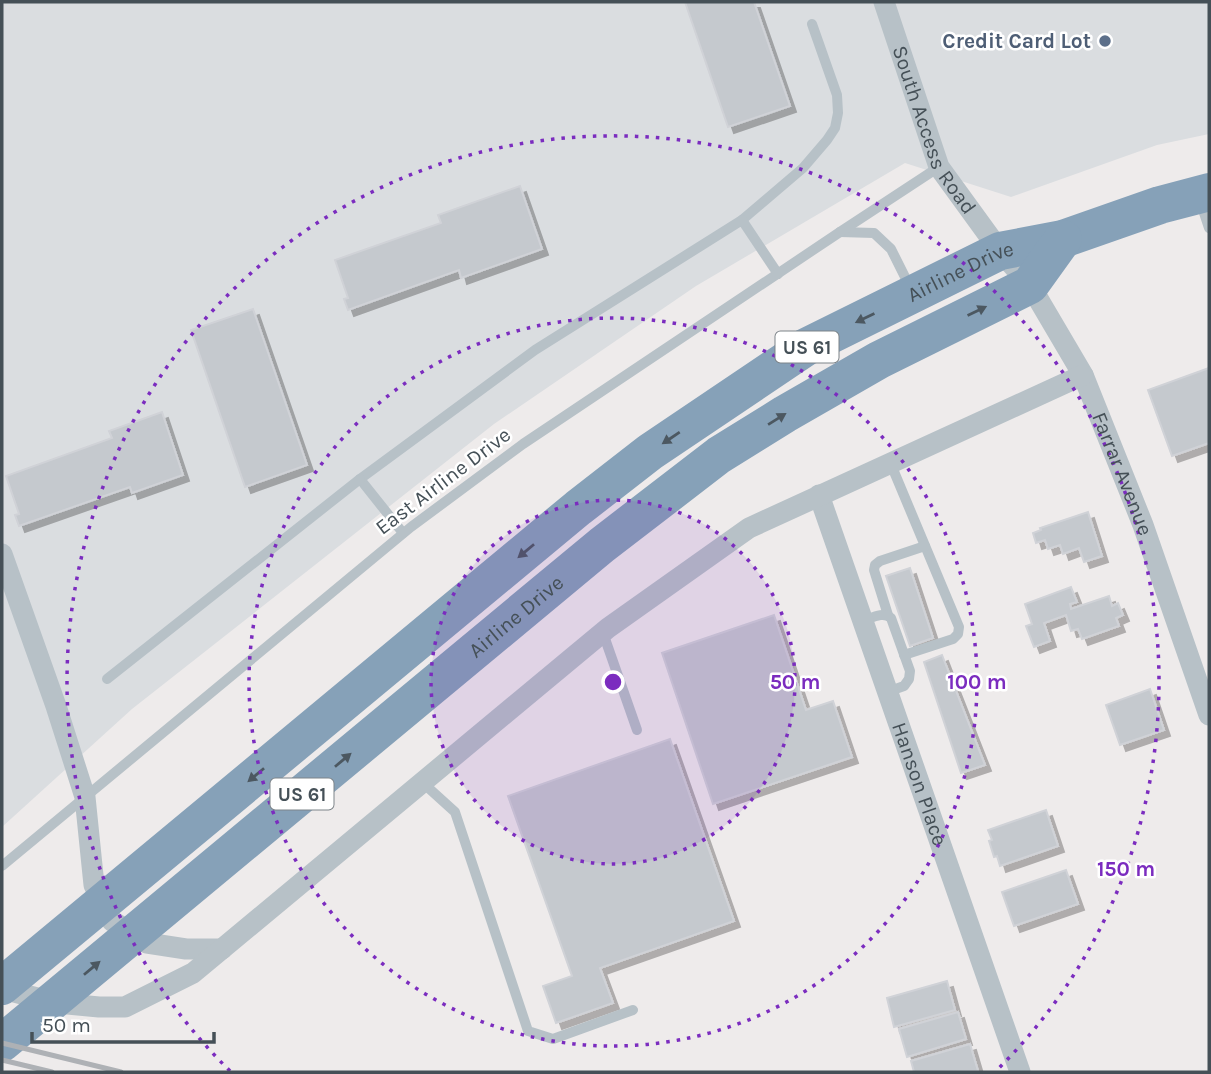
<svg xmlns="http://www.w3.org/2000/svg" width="1211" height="1074" font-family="Karla,sans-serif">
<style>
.airport{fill:#dadde0}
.building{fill:#c5c9ce;stroke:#d0d2d7;stroke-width:2;filter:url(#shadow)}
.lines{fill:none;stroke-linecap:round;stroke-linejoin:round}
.lane{stroke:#b7c1c7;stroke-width:10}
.street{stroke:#b7c1c7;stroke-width:21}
.highway{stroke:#86a1b8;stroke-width:38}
.rail{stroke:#aeb1b5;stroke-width:5}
.oneway{fill:#4c5861}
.ring{fill:none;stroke:#7b2cbf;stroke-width:3.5;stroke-dasharray:3.5 7}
.service-dot{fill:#5c6f8a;stroke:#fff;stroke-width:2.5}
.labels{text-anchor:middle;stroke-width:5;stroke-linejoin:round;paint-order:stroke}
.shield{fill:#fff;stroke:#7d8489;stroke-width:2}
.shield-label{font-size:19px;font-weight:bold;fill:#455057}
.service-label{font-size:21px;font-weight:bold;fill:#4e5e75;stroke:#fff;text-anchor:end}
.street-label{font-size:21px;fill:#455057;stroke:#fff}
.centre{fill:#7b2cbf;stroke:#fff;stroke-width:3.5}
.ring-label{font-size:21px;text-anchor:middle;font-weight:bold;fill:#7b2cbf;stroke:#fff;stroke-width:5;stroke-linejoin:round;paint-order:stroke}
</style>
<defs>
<filter id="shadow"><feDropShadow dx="6" dy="6" stdDeviation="0" flood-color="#0004"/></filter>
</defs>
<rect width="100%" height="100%" fill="#eeebeb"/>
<!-- airport -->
<path class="airport" d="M2,2H1209V134L1157,145L1011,197L905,163L696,286L494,424L132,709L2,827Z"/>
<!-- building -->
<g class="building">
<path d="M685,2H754L790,106L728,127Z"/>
<path d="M520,186L542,249L461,278L459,270L348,310L344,299L348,298L335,260L441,223L438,215Z"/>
<path d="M253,309L307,465L245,487L191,330Z"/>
<path d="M1209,368V443L1172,456L1148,390Z"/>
<path d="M162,412L183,475L132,493L130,487L19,526L15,515L19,514L6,476L112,438L109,431Z"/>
<path d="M1088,512L1102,556L1084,562L1079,548L1063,554L1060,545L1048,549L1045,540L1036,543L1033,533L1041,530L1040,528Z"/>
<path d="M910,568L933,638L910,646L886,576Z"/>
<path d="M1071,587L1077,602L1070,604L1071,609L1109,596L1112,606L1118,603L1123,615L1116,618L1119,626L1082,639L1078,629L1071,631L1066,615L1044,623L1050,641L1034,647L1026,626L1032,624L1025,604Z"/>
<path d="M774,615L806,710L833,701L852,757L713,804L662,653Z"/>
<path d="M942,655L985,765L961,773L924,662Z"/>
<path d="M1150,689L1164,730L1120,745L1106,705Z"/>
<path d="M670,739L734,921L600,968L613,1003L556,1023L543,986L572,976L508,796Z"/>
<path d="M1046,810L1058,846L1000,866L997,856L994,857L989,841L992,840L988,830Z"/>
<path d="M1066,870L1078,904L1014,926L1002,892Z"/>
<path d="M947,981L955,1010L894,1027L887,998Z"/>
<path d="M958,1012L966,1039L907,1057L899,1029Z"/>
<path d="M970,1044L978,1071L914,1072L911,1061Z"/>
</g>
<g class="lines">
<!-- lane -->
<g class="lane">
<path d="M1200,201L1209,228"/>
<path d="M742,220L803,168L827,140L835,128L838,113L837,95L812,24"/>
<path d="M840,232L874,233L891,249L911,289"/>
<path d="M890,462L959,627L958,634L953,639L904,655"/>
<path d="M403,533L360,479L535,350L742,220L778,274"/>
<path d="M888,615L874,570L875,565L880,561L925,546"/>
<path d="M863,621C872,618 883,611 891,618L910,671L909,679L904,686L887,692"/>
<path d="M603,633L637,730"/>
<path d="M107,679L360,479"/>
<path d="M423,783L455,812L528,1031L553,1039L633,1010"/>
<path d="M2,866L411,527L523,444L840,232L939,167"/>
</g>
<!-- street -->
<g class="street">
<path id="s1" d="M884,2L939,167L1000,251L1030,285L1083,375L1143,525L1209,715"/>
<path id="s2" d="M819,495L1020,1072"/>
<path d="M2,554L56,706L85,797L94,885L112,921L147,943L186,949H222"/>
<path d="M2,989L57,1003L99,1007H125L193,973L608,628L749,528L1083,375"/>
</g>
<!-- highway -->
<g class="highway">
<path id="s3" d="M2,986L578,508L650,452L806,347L1000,251L1063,239L1160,205L1209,192"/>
<path id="s4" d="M2,1043L602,545L719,455L785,414L879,360L1030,285L1063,239"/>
</g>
<!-- rail -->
<g class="rail">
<path d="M2,1043L121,1072"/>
<path d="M2,1060L52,1072"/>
</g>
</g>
<!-- one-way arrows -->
<defs><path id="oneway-solid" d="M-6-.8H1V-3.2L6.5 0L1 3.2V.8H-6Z" transform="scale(1.75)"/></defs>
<g class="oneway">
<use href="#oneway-solid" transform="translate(977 311) rotate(-26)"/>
<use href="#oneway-solid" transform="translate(865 318) rotate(154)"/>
<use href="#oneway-solid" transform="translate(777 419) rotate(-32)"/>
<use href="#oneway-solid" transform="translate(671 438) rotate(146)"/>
<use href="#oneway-solid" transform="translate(526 551) rotate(140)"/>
<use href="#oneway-solid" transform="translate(343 760) rotate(-40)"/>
<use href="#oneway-solid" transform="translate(256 775) rotate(140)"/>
<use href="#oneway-solid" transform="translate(92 968) rotate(-40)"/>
</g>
<!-- distance rings -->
<circle cx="613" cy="682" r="182" fill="#7b2cbf" fill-opacity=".12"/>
<g class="ring">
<circle cx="613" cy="682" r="182"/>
<circle cx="613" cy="682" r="364"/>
<path d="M230 1071A546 546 0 1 1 996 1071"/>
</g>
<!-- markers -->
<circle class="service-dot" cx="1105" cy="41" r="7"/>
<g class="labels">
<!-- shield labels -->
<g class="shield">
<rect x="775.5" y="331.5" width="63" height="31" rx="5"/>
<rect x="270.5" y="778.5" width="63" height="31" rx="5"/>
</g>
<g class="shield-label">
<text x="807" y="354">US 61</text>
<text x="302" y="801">US 61</text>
</g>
<!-- service labels -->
<g class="service-label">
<text x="1091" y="48">Credit Card Lot</text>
</g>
<!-- street labels -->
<g class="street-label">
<text dy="7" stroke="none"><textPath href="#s1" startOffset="138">South Access Road</textPath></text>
<text dy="7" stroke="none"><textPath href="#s3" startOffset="1200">Airline Drive</textPath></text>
<text dy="7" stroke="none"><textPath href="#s1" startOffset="534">Farrar Avenue</textPath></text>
<text transform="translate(443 481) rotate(-37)" y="7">East Airline Drive</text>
<text dy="7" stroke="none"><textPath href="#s4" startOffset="668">Airline Drive</textPath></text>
<text dy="7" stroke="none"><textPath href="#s2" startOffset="306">Hanson Place</textPath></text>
</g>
</g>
<circle cx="613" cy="682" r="10" class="centre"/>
<g class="ring-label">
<text x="795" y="689">50 m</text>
<text x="977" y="689">100 m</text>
<text x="1126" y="876">150 m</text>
</g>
<!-- border -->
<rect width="1211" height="1074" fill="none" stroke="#455057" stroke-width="7"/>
<!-- scale -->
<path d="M32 1032v10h182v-10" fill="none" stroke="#455057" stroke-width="3.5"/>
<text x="42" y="1032" font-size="21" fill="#455057" stroke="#ffffff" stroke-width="5" paint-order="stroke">50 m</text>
</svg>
